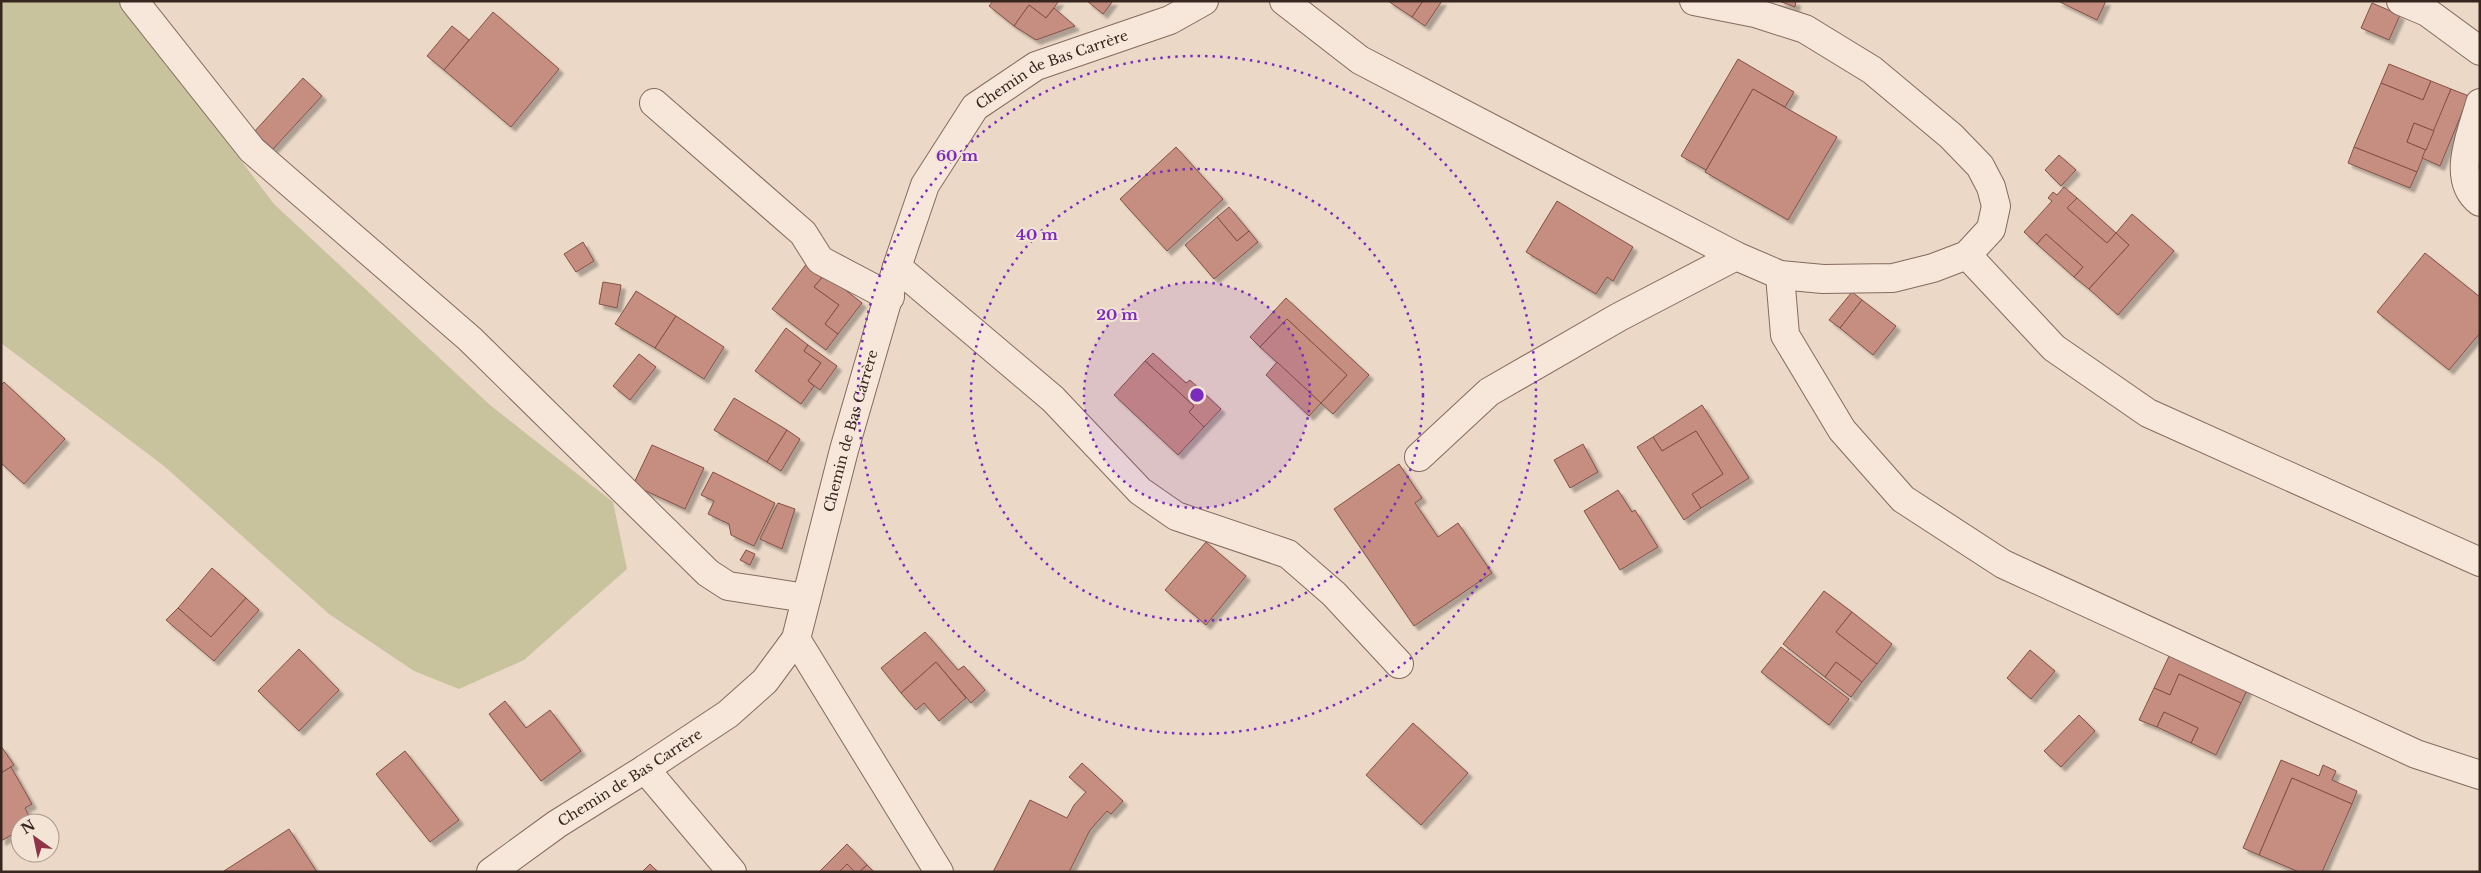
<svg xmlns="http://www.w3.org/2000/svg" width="2481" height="873" font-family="'Libre Baskerville',serif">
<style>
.green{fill:#c8c39c}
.building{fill:#c68e80;stroke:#825046;filter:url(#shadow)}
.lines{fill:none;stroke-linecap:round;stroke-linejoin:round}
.minor-casing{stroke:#856a5e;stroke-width:30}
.minor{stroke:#f6e7da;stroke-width:28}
.ring{fill:none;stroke:#7b2cbf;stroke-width:2.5;stroke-dasharray:2.5 5}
.labels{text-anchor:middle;stroke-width:4;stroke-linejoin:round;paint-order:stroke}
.street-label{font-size:14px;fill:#372620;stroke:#f3e4d6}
.centre{fill:#7b2cbf;stroke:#f3e4d6;stroke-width:2.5}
.ring-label{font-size:15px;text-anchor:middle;font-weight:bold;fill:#7b2cbf;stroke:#f3e4d6;stroke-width:4;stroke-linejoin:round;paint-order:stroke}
</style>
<defs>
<filter id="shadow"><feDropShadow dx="4.5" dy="4.5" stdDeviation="1" flood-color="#0004"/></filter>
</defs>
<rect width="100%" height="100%" fill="#ebd8c7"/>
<!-- green -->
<path class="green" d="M1,1H120L274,204L490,405L613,502L627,569L524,660L459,689L414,671L329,614L164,466L1,343Z"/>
<!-- building -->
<g class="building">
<path d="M993,1H1059L1046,18L1029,5L1014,26L989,6Z"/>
<path d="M1087,1H1113L1103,14Z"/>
<path d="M1388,1H1423L1412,17Z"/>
<path d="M1423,1H1442L1425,26L1412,17Z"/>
<path d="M1779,1H1796L1795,7Z"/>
<path d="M2058,1H2106L2097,20Z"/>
<path d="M2372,3L2400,15L2389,40L2361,28Z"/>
<path d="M1029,5L1046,18L1054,8L1075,26L1036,40L1014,26Z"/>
<path d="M493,12L559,69L511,127L444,70Z"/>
<path d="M452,26L469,40L444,70L427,56Z"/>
<path d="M1738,59L1794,92L1785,107L1753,89L1706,170L1681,156Z"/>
<path d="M2389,64L2431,81L2423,100L2381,83Z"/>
<path d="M303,78L322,96L273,149L254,132Z"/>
<path d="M2431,81L2451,89L2434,131L2414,123L2407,142L2426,150L2417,172L2354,147L2381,83L2423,100Z"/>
<path d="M1753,89L1837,137L1788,220L1705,172Z"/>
<path d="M2451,89L2469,96L2440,166L2422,158Z"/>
<path d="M2414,123L2434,131L2426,150L2407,142Z"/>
<path d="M1176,147L1223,199L1167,251L1120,199Z"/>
<path d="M2354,147L2417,172L2410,188L2348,163Z"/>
<path d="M2059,155L2076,170L2061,186L2045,170Z"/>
<path d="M2064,187L2077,198L2067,208L2107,243L2116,233L2129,245L2089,289L2074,277L2083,267L2046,234L2037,244L2024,232L2052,201L2048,198L2053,192L2057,195Z"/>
<path d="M2077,198L2116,233L2107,243L2067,208Z"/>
<path d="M1557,201L1633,247L1613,281L1607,277L1596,294L1526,252Z"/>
<path d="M1229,207L1249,231L1237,241L1217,217Z"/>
<path d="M2132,214L2174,251L2118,315L2089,289L2129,245L2116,233Z"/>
<path d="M1217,217L1237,241L1249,231L1258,242L1214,279L1185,245Z"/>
<path d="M2046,234L2083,267L2074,277L2037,244Z"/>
<path d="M583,242L594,261L576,272L564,254Z"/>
<path d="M2425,253L2480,297V333L2449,370L2377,312Z"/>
<path d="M808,262L825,274L814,287L839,305L825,324L838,334L826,350L772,309Z"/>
<path d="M825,274L862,303L838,334L825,324L839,305L814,287Z"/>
<path d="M603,282L621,285L617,308L599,304Z"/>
<path d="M636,291L676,316L655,348L615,324Z"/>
<path d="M1852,292L1862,300L1840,328L1829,320Z"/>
<path d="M1286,298L1369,375L1333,414L1321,403L1347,375L1287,319L1260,347L1250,337Z"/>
<path d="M1862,300L1896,326L1873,355L1840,328Z"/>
<path d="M676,316L724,347L704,379L655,348Z"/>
<path d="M1287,319L1347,375L1321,403L1260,347Z"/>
<path d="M786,328L808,345L804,351L821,363L808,381L814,386L801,404L755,371Z"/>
<path d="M808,345L837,366L820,390L808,381L821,363L804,351Z"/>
<path d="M1153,353L1186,383L1190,380L1221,409L1204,427L1189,412L1194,406L1145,361Z"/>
<path d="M639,354L656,367L630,400L613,386Z"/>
<path d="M1145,361L1194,406L1189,412L1204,427L1178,455L1114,395Z"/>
<path d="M1277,362L1321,403L1309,416L1266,375Z"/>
<path d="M4,382L65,439L24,484L1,463V385Z"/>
<path d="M734,398L787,430L767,462L714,430Z"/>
<path d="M1702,405L1749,478L1701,508L1692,494L1723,474L1696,431L1662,451L1653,437Z"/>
<path d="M787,430L800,439L781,471L767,462Z"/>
<path d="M1696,431L1723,474L1692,494L1701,508L1684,520L1637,447L1653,437L1662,451Z"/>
<path d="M1583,444L1598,472L1570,488L1554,460Z"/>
<path d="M652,445L704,468L685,509L633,485Z"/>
<path d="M1399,464L1422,498L1415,503L1438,537L1458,523L1492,573L1414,626L1334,509Z"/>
<path d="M713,472L775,503L754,546L731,535L729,524L708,514L714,501L701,495Z"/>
<path d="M1618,490L1632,512L1635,510L1658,547L1620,570L1584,511Z"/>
<path d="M778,503L795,509L782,549L760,539Z"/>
<path d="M1206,542L1246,576L1206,625L1165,590Z"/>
<path d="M746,550L755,554L750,565L740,560Z"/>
<path d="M212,568L246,598L211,637L178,608Z"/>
<path d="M1824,591L1852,612L1836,632L1877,664L1862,682L1836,662L1825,677L1783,644Z"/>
<path d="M246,598L259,610L214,661L166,620L178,608L211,637Z"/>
<path d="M1852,612L1892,644L1877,664L1836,632Z"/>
<path d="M925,632L958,670L964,666L985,690L971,703L936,662L901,693L881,668Z"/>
<path d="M1781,647L1849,699L1829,725L1761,672Z"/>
<path d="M299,649L339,690L299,731L258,691Z"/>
<path d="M2030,650L2055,671L2031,699L2007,678Z"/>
<path d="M2171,652L2248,688L2241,703L2179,674L2170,695L2154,688Z"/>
<path d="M936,662L966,698L939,721L924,703L916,710L901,693Z"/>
<path d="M1836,662L1862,682L1851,697L1825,677Z"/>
<path d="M2179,674L2241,703L2216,755L2191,743L2198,728L2164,712L2157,727L2139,720L2154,688L2170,695Z"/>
<path d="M505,701L526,728L550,710L581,751L541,781L489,714Z"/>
<path d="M2164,712L2198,728L2191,743L2157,727Z"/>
<path d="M2079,715L2095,731L2061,767L2044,751Z"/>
<path d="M1413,723L1468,773L1421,825L1366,775Z"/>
<path d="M1,746L14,765L1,773Z"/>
<path d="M405,751L459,820L430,842L376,774Z"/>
<path d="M2281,760L2319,776L2323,765L2336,771L2332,780L2357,791L2352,804L2292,778L2259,855L2243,848Z"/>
<path d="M1082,763L1123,801L1111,814L1107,811L1090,830L1069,872H993L1030,800L1067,818L1074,805L1086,792L1069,777Z"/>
<path d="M11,767L32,804L25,808L32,823H20V830L1,841V773Z"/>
<path d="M2292,778L2352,804L2322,872H2299L2259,855Z"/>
<path d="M289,829L317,872L224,871Z"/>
<path d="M847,844L867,865L859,872H855L847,864L839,872H819Z"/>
<path d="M650,864L658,872H642Z"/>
<path d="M847,864L855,872H839Z"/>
<path d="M867,865L874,872H859Z"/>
</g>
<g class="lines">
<!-- minor casing -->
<g class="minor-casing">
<g id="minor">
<path d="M134,1L252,150L470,339L708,573L728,586L806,598"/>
<path d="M1284,1L1360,60L1736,256L1780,275L1823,279L1893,278L1933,268L1967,255L1991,229L1996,206L1991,187L1980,166L1951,136L1872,70L1805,29L1755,13L1694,1"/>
<path d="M2401,1L2427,12L2480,51"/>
<path d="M654,103L803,233L820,260L890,297"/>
<path d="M2480,103C2472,133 2450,179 2480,202"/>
<path d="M1967,255L2054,348L2148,413L2480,562"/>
<path d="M897,267L1053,399L1140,491L1176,516L1288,554L1334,594L1399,664"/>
<path d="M1780,275L1785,335L1842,430L1903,499L2003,564L2416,754L2480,775"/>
<path d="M1419,457L1489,392L1619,317L1736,256"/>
<path d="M796,639L939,872"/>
<path d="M645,769L732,872"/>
<path id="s1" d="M491,872L557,824L645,769L728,714L765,681L796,639L844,450L897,267L925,185L975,107L1036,66L1170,20L1204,1"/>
</g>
</g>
<!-- minor -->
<use href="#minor" class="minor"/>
</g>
<!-- distance rings -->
<circle cx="1197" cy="395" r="113" fill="#7b2cbf" fill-opacity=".12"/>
<g class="ring">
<circle cx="1197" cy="395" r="113"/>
<circle cx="1197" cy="395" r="226"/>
<circle cx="1197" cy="395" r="339"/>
</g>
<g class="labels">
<!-- street labels -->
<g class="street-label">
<text dy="5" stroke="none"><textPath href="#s1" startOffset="1038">Chemin de Bas Carrère</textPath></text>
<text dy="5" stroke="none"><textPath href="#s1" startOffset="602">Chemin de Bas Carrère</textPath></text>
<text dy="5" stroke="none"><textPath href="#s1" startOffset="168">Chemin de Bas Carrère</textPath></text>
</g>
</g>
<circle cx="1197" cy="395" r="8" class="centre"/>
<g class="ring-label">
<text x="957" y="161">60 m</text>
<text x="1037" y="240">40 m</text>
<text x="1117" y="320">20 m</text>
</g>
<!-- border -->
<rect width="2481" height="873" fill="none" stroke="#372620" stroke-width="5"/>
<!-- north arrow -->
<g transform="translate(35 838) rotate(327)"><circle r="24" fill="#f3e4d6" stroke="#a8988d"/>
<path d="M0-4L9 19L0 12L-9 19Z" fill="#8f3348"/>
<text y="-8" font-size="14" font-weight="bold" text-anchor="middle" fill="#372620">N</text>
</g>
</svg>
